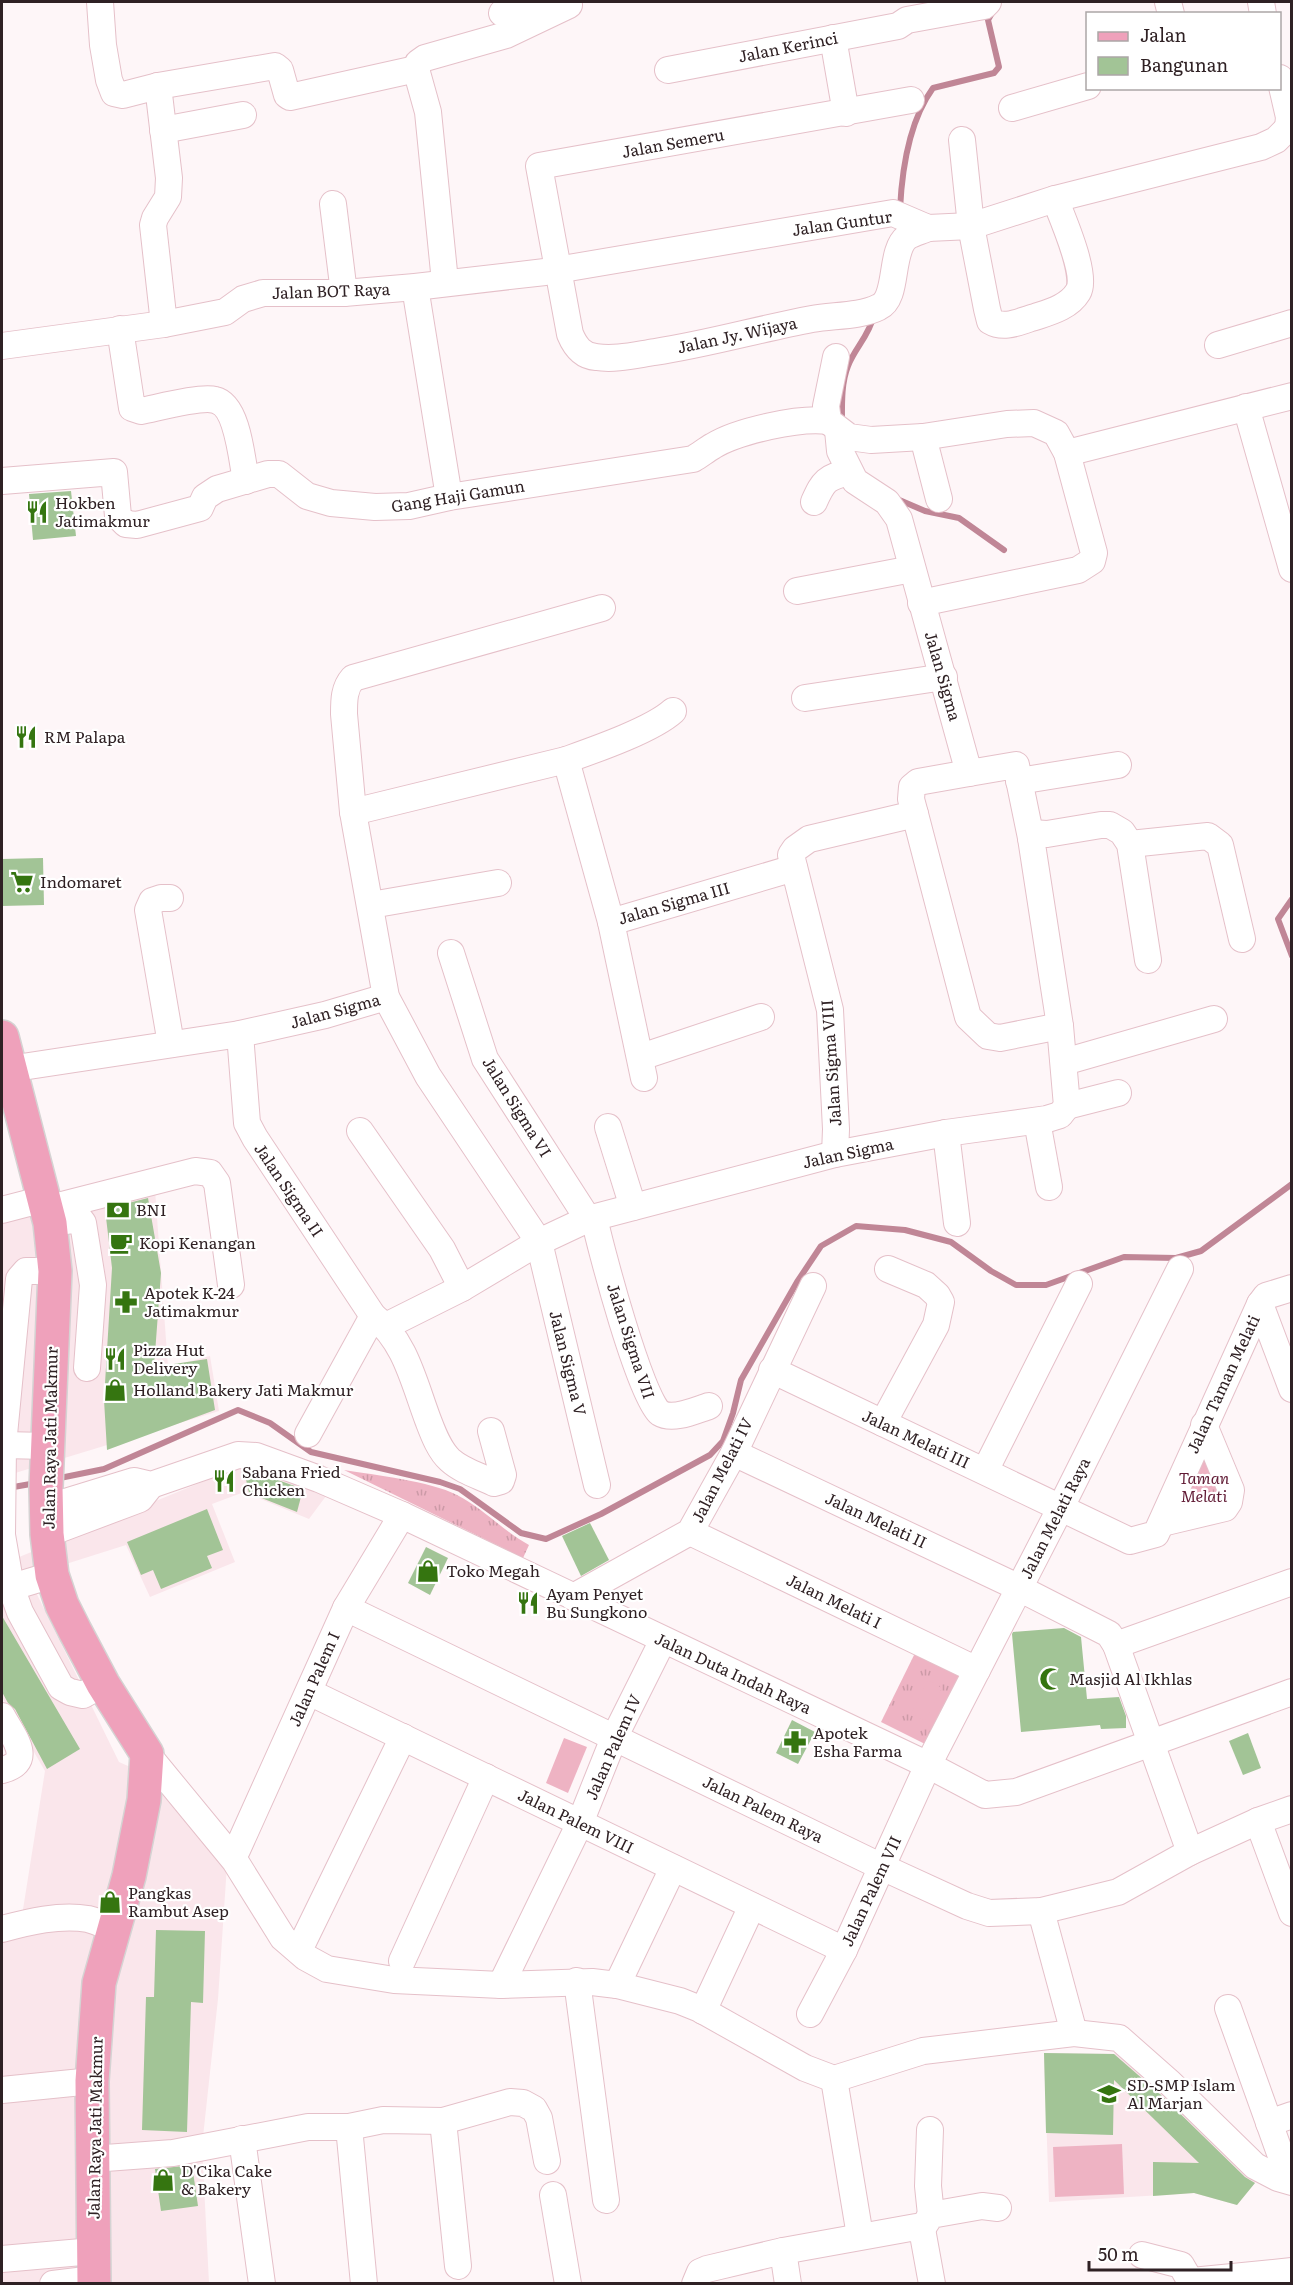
<svg xmlns="http://www.w3.org/2000/svg" width="1293" height="2285" font-family="Literata,serif">
<style>
.built{fill:#fae6eb}
.grass{fill:url(#grass-tufts)}
.garden{fill:#eeb3c3}
.lines{fill:none;stroke-linecap:round;stroke-linejoin:round}
.stream{stroke:#c08696;stroke-width:6}
.building{fill:#a2c496}
.minor-casing{stroke:#e5c0c9;stroke-width:28}
.major-casing{stroke:#d5d3d3;stroke-width:36}
.minor{stroke:#fff;stroke-width:26}
.major{stroke:#efa1bb;stroke-width:33}
.labels{text-anchor:middle;stroke-width:4.5;stroke-linejoin:round;paint-order:stroke}
.street-label{font-size:16px;fill:#2f2124;stroke:#fff}
.poi-label{font-size:16px;fill:#2f2124;stroke:#fff;text-anchor:start}
.park-label{font-size:16px;font-style:italic;fill:#611b35;stroke:#fff}
</style>
<defs>
<pattern id="grass-tufts" width="24" height="20" patternUnits="userSpaceOnUse" patternTransform="scale(1.5)"><rect width="24" height="20" fill="#eeb3c3"/><path d="M3 7l-1-3M5 7V3M7 7l1-3M15 17l-1-3M17 17v-4M19 17l1-3" fill="none" stroke="#cc9aa7"/></pattern>
</defs>
<rect width="100%" height="100%" fill="#fef6f8"/>
<!-- built -->
<g class="built">
<path d="M155,1190L168,1367L210,1356L219,1411L2,1477V1219Z"/>
<path d="M241,1466L329,1492L309,1519L244,1492L212,1504L235,1562L150,1597L126,1545L28,1576L119,1762L162,1781L227,1865L218,1999L202,2146L209,2283H2V1934L21,1922L45,1771L2,1697V1497L7,1562Z"/>
<path d="M1044,2053L1130,2054L1261,2175L1237,2205L1194,2193L1049,2202Z"/>
</g>
<!-- grass -->
<g class="grass">
<path d="M1204,1438L1226,1499L1169,1519Z"/>
<path d="M344,1470C375,1475 430,1481 457,1495C483,1508 503,1531 529,1545L523,1558Z"/>
<path d="M920,1643L969,1667L929,1746L881,1722Z"/>
</g>
<!-- garden -->
<g class="garden">
<path d="M928,1680L942,1688L925,1721L911,1713Z"/>
<path d="M564,1738L587,1747L568,1793L546,1783Z"/>
<path d="M1122,2144L1124,2194L1055,2197L1053,2147Z"/>
</g>
<g class="lines">
<!-- stream -->
<g class="stream">
<path d="M900,209C902,169 909,121 933,88L994,73L999,67L988,20L993,11"/>
<path d="M842,424C842,406 841,383 848,366C855,348 869,336 874,315"/>
<path d="M897,499L925,511L959,518L1004,550"/>
<path d="M1292,899L1278,919L1292,956"/>
<path d="M55,1479L104,1469L238,1410L270,1423L311,1452L440,1482L460,1489L521,1533L546,1539L601,1514L710,1455L723,1441L733,1413L741,1380L797,1282L821,1246L856,1226L905,1230L951,1242L991,1271L1016,1285H1046L1124,1257L1176,1258L1201,1251L1292,1184"/>
<path d="M8,1488L36,1483"/>
</g>
</g>
<!-- building -->
<g class="building">
<path d="M71,491L76,536L33,540L29,494Z"/>
<path d="M43,858L44,905L2,906V859Z"/>
<path d="M148,1198L161,1273L154,1367L207,1359L215,1410L107,1450L104,1400L112,1268L105,1209Z"/>
<path d="M244,1470L264,1475L303,1489L297,1512L249,1493Z"/>
<path d="M207,1509L223,1550L207,1556L212,1568L161,1589L153,1570L141,1575L127,1542Z"/>
<path d="M590,1523L609,1560L581,1576L562,1536Z"/>
<path d="M426,1547L448,1558L430,1595L408,1583Z"/>
<path d="M2,1616L80,1749L47,1769L15,1709L8,1703L2,1692Z"/>
<path d="M1064,1628L1081,1637L1087,1699L1119,1697L1126,1716V1728L1101,1729L1100,1725L1021,1732L1012,1634L1013,1632Z"/>
<path d="M792,1720L815,1732L798,1764L776,1753Z"/>
<path d="M1248,1733L1261,1768L1243,1775L1229,1741Z"/>
<path d="M156,1930L205,1931L203,2003L191,2002L187,2132L142,2130L146,1997H154Z"/>
<path d="M1044,2053L1114,2054L1160,2094L1245,2177L1255,2183L1237,2205L1194,2193L1153,2196V2162L1199,2163L1114,2080L1113,2135L1046,2133Z"/>
<path d="M192,2165L198,2206L161,2211L155,2169Z"/>
</g>
<g class="lines">
<!-- minor casing -->
<g class="minor-casing">
<g id="minor">
<path d="M100,2L103,45L109,80L114,93L123,95L158,86L275,66L280,70L287,95L290,97L416,69"/>
<path d="M1168,2L1171,14"/>
<path d="M1261,2L1263,14"/>
<path d="M502,13L549,3"/>
<path d="M833,38L846,113"/>
<path d="M668,70L898,26L907,20L984,6L988,2"/>
<path d="M1280,78L1289,117L1288,128"/>
<path d="M158,86L169,178L168,197L155,218L153,225L164,324"/>
<path d="M911,100L539,166L570,334C575,346 582,356 596,357C615,360 635,355 655,352C708,344 759,329 812,319C833,315 859,317 879,307C899,298 889,251 907,237C913,233 922,231 928,228"/>
<path d="M1012,108L1088,86"/>
<path d="M163,130L243,115"/>
<path d="M962,140L971,226L987,309L990,321C1005,330 1020,321 1035,317C1050,312 1069,307 1078,292C1088,276 1062,217 1055,199"/>
<path d="M333,204L344,293"/>
<path d="M445,282L428,112L416,69L418,63L425,58L506,35L569,5L568,2"/>
<path d="M415,287L449,497"/>
<path d="M120,329L132,408L141,411C157,408 201,396 215,400C238,405 242,461 246,481"/>
<path d="M1218,345L1292,323"/>
<path d="M2,346L164,324L225,312L243,299L263,293H344L415,287L545,272L893,213L928,228L971,226L1055,199L1261,147L1276,140L1288,128"/>
<path d="M836,357L826,406L828,421L849,437L871,440L923,437L1007,424L1034,423L1056,433L1067,453L1094,553L1092,561L1078,570L921,603"/>
<path d="M1246,407L1292,569"/>
<path d="M923,437L939,499"/>
<path d="M1067,453L1292,396"/>
<path d="M2,481L114,472L118,516L126,524L137,525L200,508L205,497L217,489L268,474H279L307,496L331,503L375,507L409,506L449,497L693,459C700,455 706,450 713,446C737,431 800,417 828,421"/>
<path d="M814,502C824,480 826,478 849,472"/>
<path d="M797,591L912,569"/>
<path d="M805,698L944,677"/>
<path d="M566,760L611,922L644,1078"/>
<path d="M1019,781L1118,765"/>
<path d="M353,812L566,760C594,750 652,730 673,711"/>
<path d="M915,814L911,799L912,787L918,782L969,773"/>
<path d="M1031,838V833L1047,834L1101,825H1110L1122,832L1130,844L1148,960"/>
<path d="M1130,844L1208,836L1220,845L1242,939"/>
<path d="M170,898H161L152,901L148,910L171,1044"/>
<path d="M371,905L498,883"/>
<path d="M611,922L794,868"/>
<path d="M451,953L485,1059L588,1219"/>
<path d="M240,1034L247,1123L255,1138L373,1316C405,1340 414,1383 428,1420C433,1433 439,1450 450,1460C462,1471 480,1476 494,1483L501,1481L503,1475L491,1431"/>
<path d="M641,1057L761,1017"/>
<path d="M1064,1062L1214,1019"/>
<path d="M9,1069L240,1034L325,1015L386,997"/>
<path d="M1067,1106L1118,1093"/>
<path d="M1037,1121L1049,1187"/>
<path d="M608,1127L633,1207"/>
<path d="M360,1131L442,1249L462,1288"/>
<path d="M946,1133L957,1223"/>
<path d="M835,1154L836,1129L830,1010L791,855L795,849L809,839L915,814L968,1017L988,1036L1000,1038L1060,1026"/>
<path d="M46,1209L195,1171L210,1173L217,1183L231,1285"/>
<path d="M2,1210L44,1199"/>
<path d="M594,1217C600,1247 641,1400 660,1413C673,1421 696,1410 709,1406"/>
<path d="M50,1223L80,1219L83,1223L93,1285L87,1368"/>
<path d="M55,1271H26L19,1279L3,1445L2,1535L11,1587L20,1612L61,1687L70,1692L83,1695L103,1684"/>
<path d="M1260,1304L1292,1389"/>
<path d="M386,1326L462,1288L539,1242L588,1219L835,1154L946,1133L1047,1119L1060,1115L1067,1106L1060,1026L1031,838L1016,765L969,773L899,519L887,502L855,481L840,451L838,430"/>
<path d="M772,1370L1130,1541L1156,1534L1260,1304L1266,1296L1292,1288"/>
<path d="M883,1423L936,1325L941,1302L937,1295L926,1285L888,1269"/>
<path d="M308,1434L373,1316"/>
<path d="M3,1445L47,1446"/>
<path d="M734,1453L1009,1583L1109,1634L1116,1645L1190,1852"/>
<path d="M985,1471L1079,1284"/>
<path d="M597,1485L539,1242L428,1076L386,997L353,812L344,714C344,700 344,688 353,678L602,608"/>
<path d="M46,1508L134,1481L151,1485L238,1455L256,1456L319,1479L402,1515L928,1765L985,1795L1016,1792L1292,1692"/>
<path d="M1162,1523L1225,1508L1229,1502L1231,1490L1204,1425"/>
<path d="M690,1532L977,1670"/>
<path d="M47,1534L140,1499L151,1485"/>
<path d="M2,1590L52,1575"/>
<path d="M573,1597L690,1532L734,1453L813,1286"/>
<path d="M346,1608L882,1867L967,1906L989,1913L1041,1911L1118,1892L1190,1852L1258,1821L1292,1809"/>
<path d="M1116,1645L1292,1582"/>
<path d="M309,1692L844,1950"/>
<path d="M2,1716C12,1735 36,1762 2,1770"/>
<path d="M147,1754L235,1861L283,1938L305,1957L327,1969L394,1980L501,1985L592,1982L617,1985L680,2001L700,2009L805,2068L834,2079L923,2051L1074,2033L1119,2038L1170,2083L1255,2166L1278,2178L1292,2182"/>
<path d="M1258,1821L1292,1913"/>
<path d="M237,1850L346,1608L402,1515"/>
<path d="M1041,1911L1074,2033"/>
<path d="M2,1929C28,1922 60,1914 88,1919C97,1921 106,1926 115,1929"/>
<path d="M303,1942L403,1737"/>
<path d="M402,1961L486,1777"/>
<path d="M577,1981L606,2200"/>
<path d="M501,1985L580,1823L614,1738L663,1640"/>
<path d="M617,1985L673,1868"/>
<path d="M1228,2008L1286,2170"/>
<path d="M703,2011L752,1906"/>
<path d="M810,2014L844,1950L928,1765L1061,1507L1180,1269"/>
<path d="M834,2079L860,2236"/>
<path d="M2,2090L92,2081"/>
<path d="M443,2121L458,2266"/>
<path d="M1269,2123L1292,2115"/>
<path d="M349,2127L364,2284"/>
<path d="M930,2130L928,2186L931,2215"/>
<path d="M242,2139L262,2284"/>
<path d="M92,2159L173,2153L308,2127H349L383,2120L443,2121L510,2102L523,2103L534,2109L539,2118L547,2161"/>
<path d="M553,2195L568,2284"/>
<path d="M922,2229L931,2215L982,2206L998,2208"/>
<path d="M783,2251L788,2284"/>
<path d="M1142,2255L1181,2265L1192,2284"/>
<path d="M2,2259L93,2251"/>
<path d="M1192,2281L1292,2271"/>
<path d="M53,2284L94,2279"/>
<path d="M695,2284L700,2272L707,2269L783,2251L916,2227L922,2229L932,2284"/>
</g>
</g>
<!-- major casing -->
<g class="major-casing">
<path id="major" d="M2,1037L50,1223L55,1271L46,1487L47,1534L52,1575L62,1605L75,1631L103,1684L147,1754L144,1800L129,1876L99,1983L92,2081L94,2284"/>
</g>
<!-- minor -->
<use href="#minor" class="minor"/>
<!-- major -->
<use href="#major" class="major"/>
</g>
<!-- icons -->
<defs>
<g id="restaurant-bare" transform="scale(1.8)"><path d="M-5-6h1v4h1v-4h1v4h1v-4h1v5L-1.5 .5V6h-2V.5L-5-1ZM5-6V6H3V1.5H1.5Q1.5-4 5-6Z" fill="#357510" stroke="#fff" stroke-width="2.5" paint-order="stroke"/></g>
<g id="supermarket-bare" transform="scale(1.8)"><path d="M-6-5.5h2.5l.6 2H6L4.5 2H-2.5L-4.4-4H-6ZM-1.5 3.2a1.3 1.3 0 1 0 .1 0ZM3 3.2a1.3 1.3 0 1 0 .1 0Z" fill="#357510" stroke="#fff" stroke-width="2.5" paint-order="stroke"/></g>
<g id="bank-bare" transform="scale(1.8)"><path d="M-6-4H6V4H-6ZM0-2.3a2.3 2.3 0 1 0 0 4.6a2.3 2.3 0 1 0 0-4.6Z" fill="#357510" stroke="#fff" stroke-width="2.5" paint-order="stroke"/></g>
<g id="cafe-bare" transform="scale(1.8)"><path d="M-5.5-4.5H6V0H3Q3 3.5 0 3.5H-2.5Q-5.5 3.5-5.5 0ZM3-3.2v2h1.7v-2ZM-6 4.5H4V6H-6Z" fill="#357510" stroke="#fff" stroke-width="2.5" paint-order="stroke"/></g>
<g id="pharmacy-bare" transform="scale(1.8)"><path d="M-2-6h4v4h4v4h-4v4h-4v-4h-4v-4h4Z" fill="#357510" stroke="#fff" stroke-width="2.5" paint-order="stroke"/></g>
<g id="shop-bare" transform="scale(1.8)"><path d="M-5-2.5h2.3a2.7 3.5 0 0 1 5.4 0H5L5.5 6h-11ZM-1.5-2.5h3a1.5 2.3 0 0 0-3 0Z" fill="#357510" stroke="#fff" stroke-width="2.5" paint-order="stroke"/></g>
<g id="mosque-bare" transform="scale(1.8)"><path d="M3.5-4.9A6 6 0 1 0 3.5 4.9A5 5 0 1 1 3.5-4.9Z" fill="#357510" stroke="#fff" stroke-width="2.5" paint-order="stroke"/></g>
<g id="school-bare" transform="scale(1.8)"><path d="M0-5L7-2L0 1L-7-2ZM-4 1L0 2.5L4 1V4Q0 6-4 4Z" fill="#357510" stroke="#fff" stroke-width="2.5" paint-order="stroke"/></g>
</defs>
<g fill-rule="evenodd">
<use href="#restaurant-bare" x="37" y="512"/>
<use href="#restaurant-bare" x="26" y="737"/>
<use href="#supermarket-bare" x="22" y="882"/>
<use href="#bank-bare" x="118" y="1210"/>
<use href="#cafe-bare" x="121" y="1243"/>
<use href="#pharmacy-bare" x="126" y="1302"/>
<use href="#restaurant-bare" x="115" y="1359"/>
<use href="#shop-bare" x="115" y="1390"/>
<use href="#restaurant-bare" x="224" y="1481"/>
<use href="#shop-bare" x="428" y="1571"/>
<use href="#restaurant-bare" x="528" y="1603"/>
<use href="#mosque-bare" x="1051" y="1679"/>
<use href="#pharmacy-bare" x="795" y="1742"/>
<use href="#shop-bare" x="110" y="1902"/>
<use href="#school-bare" x="1109" y="2094"/>
<use href="#shop-bare" x="163" y="2180"/>
</g>
<g class="labels">
<!-- street labels -->
<g class="street-label">
<text transform="translate(788 47) rotate(-11)" y="6">Jalan Kerinci</text>
<text transform="translate(673 143) rotate(-10)" y="6">Jalan Semeru</text>
<text transform="translate(842 223) rotate(-8)" y="6">Jalan Guntur</text>
<text transform="translate(331 291) rotate(-2)" y="6">Jalan BOT Raya</text>
<text transform="translate(737 335) rotate(-12)" y="6">Jalan Jy. Wijaya</text>
<text transform="translate(458 496) rotate(-9)" y="6">Gang Haji Gamun</text>
<text transform="translate(943 676) rotate(74)" y="6">Jalan Sigma</text>
<text transform="translate(674 903) rotate(-16)" y="6">Jalan Sigma III</text>
<text transform="translate(335 1011) rotate(-15)" y="6">Jalan Sigma</text>
<text transform="translate(831 1063) rotate(-94)" y="6">Jalan Sigma VIII</text>
<text transform="translate(517 1107) rotate(58)" y="6">Jalan Sigma VI</text>
<text transform="translate(848 1153) rotate(-12)" y="6">Jalan Sigma</text>
<text transform="translate(289 1190) rotate(56)" y="6">Jalan Sigma II</text>
<text transform="translate(631 1341) rotate(72)" y="6">Jalan Sigma VII</text>
<text transform="translate(568 1363) rotate(76)" y="6">Jalan Sigma V</text>
<text transform="translate(1223 1384) rotate(-65)" y="6">Jalan Taman Melati</text>
<text transform="translate(50 1438) rotate(-89)" y="6">Jalan Raya Jati Makmur</text>
<text transform="translate(916 1439) rotate(25)" y="6">Jalan Melati III</text>
<text transform="translate(722 1470) rotate(-63)" y="6">Jalan Melati IV</text>
<text transform="translate(1055 1518) rotate(-63)" y="6">Jalan Melati Raya</text>
<text transform="translate(876 1520) rotate(25)" y="6">Jalan Melati II</text>
<text transform="translate(834 1601) rotate(26)" y="6">Jalan Melati I</text>
<text transform="translate(733 1673) rotate(25)" y="6">Jalan Duta Indah Raya</text>
<text transform="translate(314 1679) rotate(-66)" y="6">Jalan Palem I</text>
<text transform="translate(613 1747) rotate(-66)" y="6">Jalan Palem IV</text>
<text transform="translate(763 1809) rotate(26)" y="6">Jalan Palem Raya</text>
<text transform="translate(576 1821) rotate(26)" y="6">Jalan Palem VIII</text>
<text transform="translate(871 1891) rotate(-65)" y="6">Jalan Palem VII</text>
<text transform="translate(95 2128) rotate(-89)" y="6">Jalan Raya Jati Makmur</text>
</g>
<!-- poi labels -->
<g class="poi-label">
<text x="55" y="509">Hokben<tspan x="55" dy="18">Jatimakmur</tspan></text>
<text x="44" y="743">RM Palapa</text>
<text x="40" y="888">Indomaret</text>
<text x="136" y="1216">BNI</text>
<text x="139" y="1249">Kopi Kenangan</text>
<text x="144" y="1299">Apotek K-24<tspan x="144" dy="18">Jatimakmur</tspan></text>
<text x="133" y="1356">Pizza Hut<tspan x="133" dy="18">Delivery</tspan></text>
<text x="133" y="1396">Holland Bakery Jati Makmur</text>
<text x="242" y="1478">Sabana Fried<tspan x="242" dy="18">Chicken</tspan></text>
<text x="446" y="1577">Toko Megah</text>
<text x="546" y="1600">Ayam Penyet<tspan x="546" dy="18">Bu Sungkono</tspan></text>
<text x="1069" y="1685">Masjid Al Ikhlas</text>
<text x="813" y="1739">Apotek<tspan x="813" dy="18">Esha Farma</tspan></text>
<text x="128" y="1899">Pangkas<tspan x="128" dy="18">Rambut Asep</tspan></text>
<text x="1127" y="2091">SD-SMP Islam<tspan x="1127" dy="18">Al Marjan</tspan></text>
<text x="181" y="2177">D'Cika Cake<tspan x="181" dy="18">&amp; Bakery</tspan></text>
</g>
<!-- park labels -->
<g class="park-label">
<text x="1204" y="1484">Taman<tspan x="1204" dy="18">Melati</tspan></text>
</g>
</g>
<!-- border -->
<rect width="1293" height="2285" fill="none" stroke="#2f2124" stroke-width="6"/>
<!-- legend -->
<rect x="1086" y="12" width="195" height="78" fill="#ffffff" stroke="#aca6a7" stroke-width="1.5"/>
<rect x="1098" y="32" width="30" height="9" fill="#efa1bb" stroke="#aca6a7" stroke-width="1.5"/>
<text x="1140" y="42" font-size="18" fill="#2f2124">Jalan</text>
<rect x="1098" y="57" width="30" height="18" fill="#a2c496" stroke="#aca6a7" stroke-width="1.5"/>
<text x="1140" y="72" font-size="18" fill="#2f2124">Bangunan</text>
<!-- scale -->
<path d="M1089 2261v9h142v-9" fill="none" stroke="#2f2124" stroke-width="3"/>
<text x="1098" y="2261" font-size="18" fill="#2f2124" stroke="#ffffff" stroke-width="4.5" paint-order="stroke">50 m</text>
</svg>
